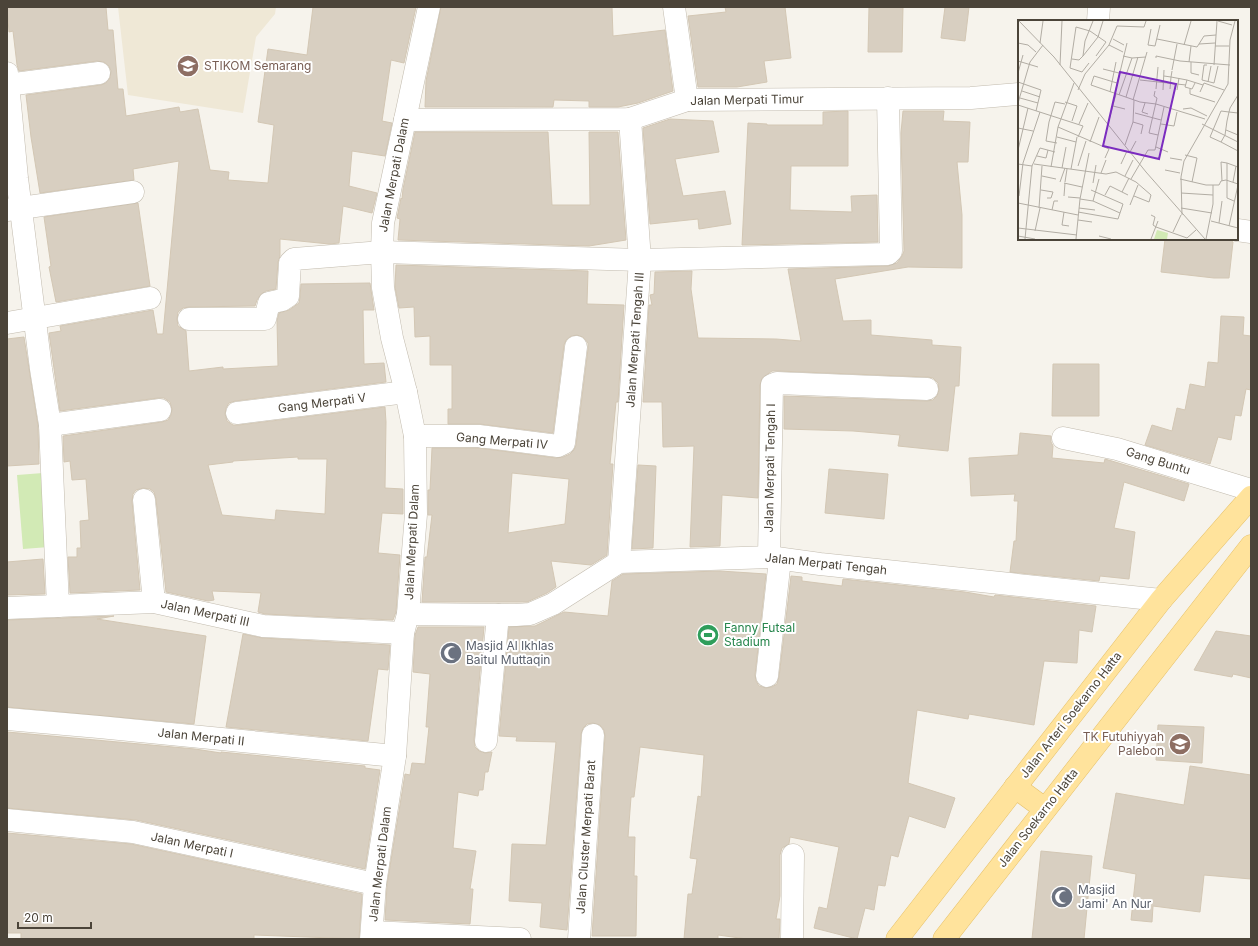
<svg xmlns="http://www.w3.org/2000/svg" width="1258" height="946" font-family="Inter,sans-serif">
<style>
.education{fill:#efe8d6}
.green{fill:#d2eab5}
.building{fill:#d8cfc1;stroke:#d3c7b4;fill-rule:evenodd}
.lines{fill:none;stroke-linecap:round;stroke-linejoin:round}
.street-casing{stroke:#c2bbae;stroke-width:23}
.primary-casing{stroke:#e6c16a;stroke-width:23}
.street{stroke:#fff;stroke-width:22}
.primary{stroke:#ffe39c;stroke-width:22}
.labels{text-anchor:middle;stroke-width:4;stroke-linejoin:round;paint-order:stroke}
.education-label{font-size:12px;fill:#785e54;stroke:#fff;text-anchor:start}
.street-label{font-size:12px;fill:#4b4439;stroke:#fff}
.leisure-label{font-size:12px;fill:#27864d;stroke:#fff;text-anchor:start}
.worship-label{font-size:12px;fill:#5b616d;stroke:#fff;text-anchor:start}
.inset-road{fill:none;stroke:#b2ada4;stroke-width:1}
.view{fill:#7b2cbf;fill-opacity:0.15;stroke:#7b2cbf;stroke-width:2}
.inset-edge{fill:none;stroke:#4b4439;stroke-width:2}
</style>
<rect width="100%" height="100%" fill="#f6f3ec"/>
<!-- education -->
<path class="education" d="M118,7H276L275,14L256,37L243,113L128,95Z"/>
<!-- green -->
<path class="green" d="M43,473L49,547L23,549L17,475Z"/>
<!-- building -->
<g class="building">
<path d="M7,7H106L108,30H113L118,89H123L126,116L179,107L180,112L198,109L210,170L229,172L228,180L268,183L274,125L258,122L268,49L307,55L313,7H416L404,63L391,60L382,121L392,123L385,156L352,151L349,186L377,193L372,213L343,206L339,243L329,244L280,239V256L278,262L276,289L266,291L261,294L257,300L255,306L189,307L183,308L178,312L177,319L178,326L186,331L189,371L223,367V369L278,366L277,321L279,313L289,310L299,303L300,297L301,284L370,283L374,310H363L364,364L384,363L386,382L235,401L229,403L226,408L225,414L227,421L233,425H239L385,407L386,422L385,488L403,489V514L382,513L378,553L400,555L396,612L393,620L265,614L258,612L261,593L212,591L214,600L208,601L166,592L156,499L154,492L150,489L143,488L136,490L133,494L132,501L140,590L70,593L68,557H77V548H81L80,521L89,520L86,479L72,480L70,461L64,462L63,436L162,422L168,420L171,415L172,409L170,402L164,398H158L60,411L49,333L61,331L60,326L153,310L157,334H163L179,161L133,169L134,180L40,193L31,137L26,95L101,85L106,83L110,78L111,71L109,66L104,62L97,61L19,71L17,65L13,31L9,32ZM298,457V459H327L325,514L276,510L275,520L222,515L208,465L233,462V461Z"/>
<path d="M441,7H612L613,36L665,30L673,91L638,103L618,107H589V101L554,100L553,107H425L426,81Z"/>
<path d="M725,7H785L791,58L764,61L767,82L737,87H698L688,16L726,12Z"/>
<path d="M869,7H903L902,52H868Z"/>
<path d="M945,7H969L965,41L941,38Z"/>
<path d="M848,111V166H791L790,210L852,212L851,196L877,195L878,242L742,245L748,123L767,124V125H823V112Z"/>
<path d="M903,111H944L943,121L970,122L968,162H957L962,215V268L908,267L835,279L843,321L871,320V335L932,340V345L961,347L959,386H955L948,451L898,446L900,435L853,431L784,429V396L927,401L933,400L937,396L939,390L938,383L933,378L928,377L778,371H772L762,378L760,385L758,498L722,495L720,546L690,547L694,446L663,447L662,402H643L649,305H652L650,295L654,294L655,272L692,271L691,289L698,338L776,339L801,341L788,269L888,266L897,263L902,256L904,251L901,133Z"/>
<path d="M670,119L713,121L719,152L675,159L683,196L725,191L731,224L699,229L698,219L650,224L643,128Z"/>
<path d="M415,132H548L552,205H590L589,132H618L626,240L589,246L398,240L400,219L397,218L401,198L402,199L403,189Z"/>
<path d="M138,203L150,286L56,302L49,267L51,266L44,217Z"/>
<path d="M1165,239H1229L1233,242L1229,278H1214L1161,272Z"/>
<path d="M396,265L588,271L587,304L624,305L618,402H616L610,464H613L607,555L591,565L551,561L556,587L547,593L527,602H422L425,557H427L432,515H428V490H430L432,448H478L556,458L563,457L570,454L574,450L576,445L588,349V343L583,337L577,335L571,336L566,340L564,345L553,433L480,424H448V409H452V365H430V336L415,337L414,307L399,308L395,287ZM512,473L569,479L565,524L508,533Z"/>
<path d="M1221,316L1244,317L1243,335L1251,336V390L1246,389L1241,416L1235,415L1231,440L1218,437L1210,464L1145,445L1152,425L1172,431L1177,408L1185,410L1190,384L1205,387L1208,362L1218,363Z"/>
<path d="M24,337L38,426L39,464L7,466V339Z"/>
<path d="M1053,364H1099V416H1052Z"/>
<path d="M1020,433L1051,436V442L1053,446L1052,458L1104,463L1105,459L1189,484L1184,501L1124,482L1114,528L1135,532L1129,579L1100,576L1099,581L1010,572L1014,541H1016L1018,501H1014L1015,494L971,496L969,458L1018,455Z"/>
<path d="M638,465L656,466L653,548L632,549Z"/>
<path d="M829,469L888,474L884,519L825,513Z"/>
<path d="M43,559L45,594L7,595V562Z"/>
<path d="M720,571L766,574L755,675L756,681L759,686L766,688L772,687L777,684L779,677L791,576L802,577V581L842,586L843,579L965,592L994,597L995,595L1096,606L1092,632L1079,630L1077,663L1044,661L1034,725L969,714L968,719L917,710L908,783L955,798L945,828L909,816L898,857L891,855L885,886L878,885L874,910L865,908L857,939L814,928L819,907L827,909L839,847L790,837L789,844L782,848L780,855V896L776,919H780L779,939H747L718,935V939H684L688,894H692L697,859L690,858L698,796L701,797L704,755L640,747L634,797H631L628,837H635L634,876H637L636,936H592L605,736L604,730L600,725L593,723L587,724L583,728L581,734L567,930L540,927L542,903L509,901L512,844L546,845L556,742L516,741L517,737L499,736L509,627L535,626L564,612L608,616L612,581L623,574Z"/>
<path d="M114,616L97,619L206,636L194,724L7,707V620Z"/>
<path d="M418,627H484L474,740L475,747L479,751L485,753L492,752L488,772H485L483,790H479L478,796L458,792L453,848L476,851L470,889H473L470,924L385,920L387,885L405,774L410,775L412,763L425,764L429,727H426L430,674L413,672L415,635Z"/>
<path d="M1216,631L1251,636V678L1233,674L1232,677L1194,670Z"/>
<path d="M243,634L262,638L390,645L388,670L378,669L368,741L226,727Z"/>
<path d="M1158,725L1204,727L1202,763L1156,760Z"/>
<path d="M7,732L195,749L221,753V752L365,766V768L380,770L365,869L136,820L7,808Z"/>
<path d="M1190,766L1251,775V879L1204,875L1200,912L1153,906L1152,922L1131,920L1136,874L1103,868L1116,793L1184,805Z"/>
<path d="M7,833L131,844L362,894L359,939L254,935V939H21V933H7Z"/>
<path d="M1041,851L1092,856L1084,939H1032Z"/>
</g>
<g class="lines">
<!-- street casing -->
<g class="street-casing">
<g id="street">
<path d="M674,7L687,100"/>
<path d="M1098,21L1099,7"/>
<path d="M7,73L17,178L41,369L50,425L58,606"/>
<path d="M7,85L99,73"/>
<path d="M405,120L630,119L687,100L971,98L1019,94"/>
<path d="M7,210L133,192"/>
<path d="M1237,230L1251,232"/>
<path d="M189,319H265L269,303L282,300L288,296L290,263L294,259L382,252L640,260L888,254L891,251L888,98"/>
<path d="M7,323L150,298"/>
<path d="M237,413L406,392"/>
<path d="M50,425L160,410"/>
<path d="M415,436H479L558,446L564,443L576,347"/>
<path d="M1063,438L1117,449L1251,490"/>
<path d="M144,500L154,602"/>
<path d="M769,557L772,385L777,383L927,389"/>
<path d="M619,562L640,260L630,119"/>
<path d="M7,608L154,602L263,626L403,633"/>
<path d="M408,614L516,615L530,614L553,604L619,562L769,557L820,564L1161,600"/>
<path d="M767,676L780,559"/>
<path d="M7,719L99,727L395,756"/>
<path d="M486,741L498,615"/>
<path d="M7,820L133,832L375,884"/>
<path d="M372,932L520,939"/>
<path d="M371,939L375,884L395,756L403,633L408,614L416,514L415,436L406,392L392,338L383,288L382,252L383,223L429,7"/>
<path d="M579,939L593,735"/>
<path d="M792,939L793,855"/>
</g>
</g>
<!-- primary casing -->
<g class="primary-casing">
<g id="primary">
<path d="M1015,787L1045,809"/>
<path d="M897,939L1161,600L1251,497"/>
<path d="M944,939L1251,546"/>
</g>
</g>
<!-- street -->
<use href="#street" class="street"/>
<!-- primary -->
<use href="#primary" class="primary"/>
</g>
<!-- icons -->
<defs>
<g id="university-disc" transform="scale(1.15)"><circle r="9.5" fill="#8d6e63" stroke="#fff"/><path d="M0-5L7-2L0 1L-7-2ZM-4 1L0 2.5L4 1V4Q0 6-4 4Z" fill="#fff"/></g>
<g id="stadium-disc" transform="scale(1.15)"><circle r="9.5" fill="#2e9e5b" stroke="#fff"/><path d="M0-5a6.5 5 0 1 0 0 10a6.5 5 0 1 0 0-10ZM-3.5-1.8h7v3.6h-7Z" fill="#fff"/></g>
<g id="mosque-disc" transform="scale(1.15)"><circle r="9.5" fill="#6b7280" stroke="#fff"/><path d="M3.5-4.9A6 6 0 1 0 3.5 4.9A5 5 0 1 1 3.5-4.9Z" fill="#fff"/></g>
<g id="school-disc" transform="scale(1.15)"><circle r="9.5" fill="#8d6e63" stroke="#fff"/><path d="M0-5L7-2L0 1L-7-2ZM-4 1L0 2.5L4 1V4Q0 6-4 4Z" fill="#fff"/></g>
</defs>
<g fill-rule="evenodd">
<use href="#university-disc" x="188" y="66"/>
<use href="#stadium-disc" x="708" y="635"/>
<use href="#mosque-disc" x="451" y="653"/>
<use href="#school-disc" x="1180" y="744"/>
<use href="#mosque-disc" x="1062" y="897"/>
</g>
<g class="labels">
<!-- education labels -->
<g class="education-label">
<text x="204" y="70">STIKOM Semarang</text>
<text x="1164" y="741" text-anchor="end">TK Futuhiyyah<tspan x="1164" dy="14">Palebon</tspan></text>
</g>
<!-- street labels -->
<g class="street-label">
<text transform="translate(747 100) rotate(-1)" y="4">Jalan Merpati Timur</text>
<text transform="translate(394 175) rotate(-79)" y="4">Jalan Merpati Dalam</text>
<text transform="translate(635 340) rotate(-86)" y="4">Jalan Merpati Tengah III</text>
<text transform="translate(322 403) rotate(-7)" y="4">Gang Merpati V</text>
<text transform="translate(502 441) rotate(5)" y="4">Gang Merpati IV</text>
<text transform="translate(1158 461) rotate(17)" y="4">Gang Buntu</text>
<text transform="translate(770 468) rotate(-89)" y="4">Jalan Merpati Tengah I</text>
<text transform="translate(412 542) rotate(-87)" y="4">Jalan Merpati Dalam</text>
<text transform="translate(826 564) rotate(6)" y="4">Jalan Merpati Tengah</text>
<text transform="translate(205 613) rotate(12)" y="4">Jalan Merpati III</text>
<text transform="translate(1071 715) rotate(-52)" y="4">Jalan Arteri Soekarno Hatta</text>
<text transform="translate(201 737) rotate(6)" y="4">Jalan Merpati II</text>
<text transform="translate(1038 818) rotate(-52)" y="4">Jalan Soekarno Hatta</text>
<text transform="translate(586 837) rotate(-86)" y="4">Jalan Cluster Merpati Barat</text>
<text transform="translate(192 845) rotate(12)" y="4">Jalan Merpati I</text>
<text transform="translate(380 864) rotate(-83)" y="4">Jalan Merpati Dalam</text>
</g>
<!-- leisure labels -->
<g class="leisure-label">
<text x="724" y="632">Fanny Futsal<tspan x="724" dy="14">Stadium</tspan></text>
</g>
<!-- worship labels -->
<g class="worship-label">
<text x="466" y="650">Masjid Al Ikhlas<tspan x="466" dy="14">Baitul Muttaqin</tspan></text>
<text x="1078" y="894">Masjid<tspan x="1078" dy="14">Jami' An Nur</tspan></text>
</g>
</g>
<!-- overview -->
<g transform="translate(1018 20)">
<rect width="220" height="220" fill="#f6f3ec"/>
<path d="M139,210L150,213L149,219H136Z" fill="#d2eab5"/>
<path class="inset-road" d="M1,1L36,37L128,152L187,219M200,1L214,5M133,9L130,25L137,26L142,5M95,19L106,25M139,19L179,27L181,24L197,23M0,23L10,25L18,32M22,23L25,1M181,24L186,16L198,15M91,25L105,32M166,25L173,1M197,26H211M65,36L80,17L85,1M105,36L114,38L128,37M138,38V36L162,41L212,45M54,39L61,40L65,36L67,21L75,1M0,41L20,47M171,42L173,26M173,42V53L181,55M71,43L64,52L52,48L58,7L72,11L88,22L78,36M42,45L44,1M189,45H186L184,60L196,63L200,46M196,45L199,1M85,49L101,53M154,50L159,24M154,51L153,57L169,60M0,53L5,35M146,56L153,57L152,69M122,60L168,65M0,62L23,70L18,91M190,62L193,46M99,63L76,56L73,65L122,82L138,84L187,99M177,63L174,69L167,67L169,60L185,65M138,69L140,47M172,69V74L197,82M60,70L67,54L91,25L99,6L126,7L128,1M145,70L146,50M159,70L161,58M4,71L22,77M137,71L136,76L139,78L131,113L140,115M92,72L98,42M182,72L186,63L206,70M97,73L109,23M101,75L114,38M220,75L212,88L211,92L209,101L207,115L203,122L192,117L203,91L211,92L220,93M108,77L120,37M2,78L20,83M115,80L129,32M47,82L59,86L54,101M0,83L12,42L25,25M127,83L124,92L130,94M0,85L65,106L60,117M95,86L107,89M165,89L173,88L189,96M117,93L143,100M115,102L125,105L123,114M61,104L70,83M90,104L98,74M143,104L156,106L159,92M184,104L220,122M40,107L91,129L87,138M0,108L15,111M208,110L220,115M39,117L58,122M72,122L81,97M203,122L220,131M39,123L28,121L31,102L37,82L47,84M107,125L115,102L116,80M138,127L150,132M0,130L10,88M112,132L118,121M167,135L179,138L174,162M19,136L28,138L30,130M152,138L164,140M0,144L14,146M16,144L88,154L98,152L118,162L133,175L131,182L116,176M103,144L109,131M60,146L68,121M33,147L40,107L56,63M44,148L48,127M53,149L59,117M147,150L162,153M83,153L88,140M24,156L38,159M107,156L115,140M113,159L130,130H137L146,87M162,159L188,165H201L203,161L208,160L220,164M204,161L203,142L209,143M42,162L47,148M47,162L49,149M215,162L218,146M46,163L64,167M75,163L78,145M23,170L35,172L33,178H29M104,172L111,158M163,173L195,175M87,175L92,166L110,175M1,176L5,143L22,92M46,176L47,163M50,177L62,178M62,179L75,181L102,193M75,181L81,159M216,181L209,178V143L220,147M0,183L60,195M112,185L120,165M21,188L24,146M61,188L77,190M163,188L194,193M34,190L36,181H40M46,192L44,205L51,206M60,192L100,199L105,184L73,170M133,195L137,197L135,205L138,207M164,195L163,157L166,141L210,64L212,20L217,1M60,200L74,202M193,201L220,208M201,203L204,181M211,206L220,165M138,207L169,218M0,208L59,215M17,211L22,188M155,212L163,195M0,216L17,219M81,216L93,219M169,218L178,210M7,219L14,146L22,128L37,132M58,219L62,179L71,133M133,219L140,201M188,219L195,184V165"/>
<path class="view" d="M102,52L158,64L141,139L85,126Z"/>
<rect width="220" height="220" class="inset-edge"/>
</g>
<!-- border -->
<rect width="1258" height="946" fill="none" stroke="#4b4439" stroke-width="16"/>
<!-- scale -->
<path d="M18 922v6h73v-6" fill="none" stroke="#4b4439" stroke-width="2"/>
<text x="24" y="922" font-size="12" fill="#4b4439" stroke="#ffffff" stroke-width="3" paint-order="stroke">20 m</text>
</svg>
